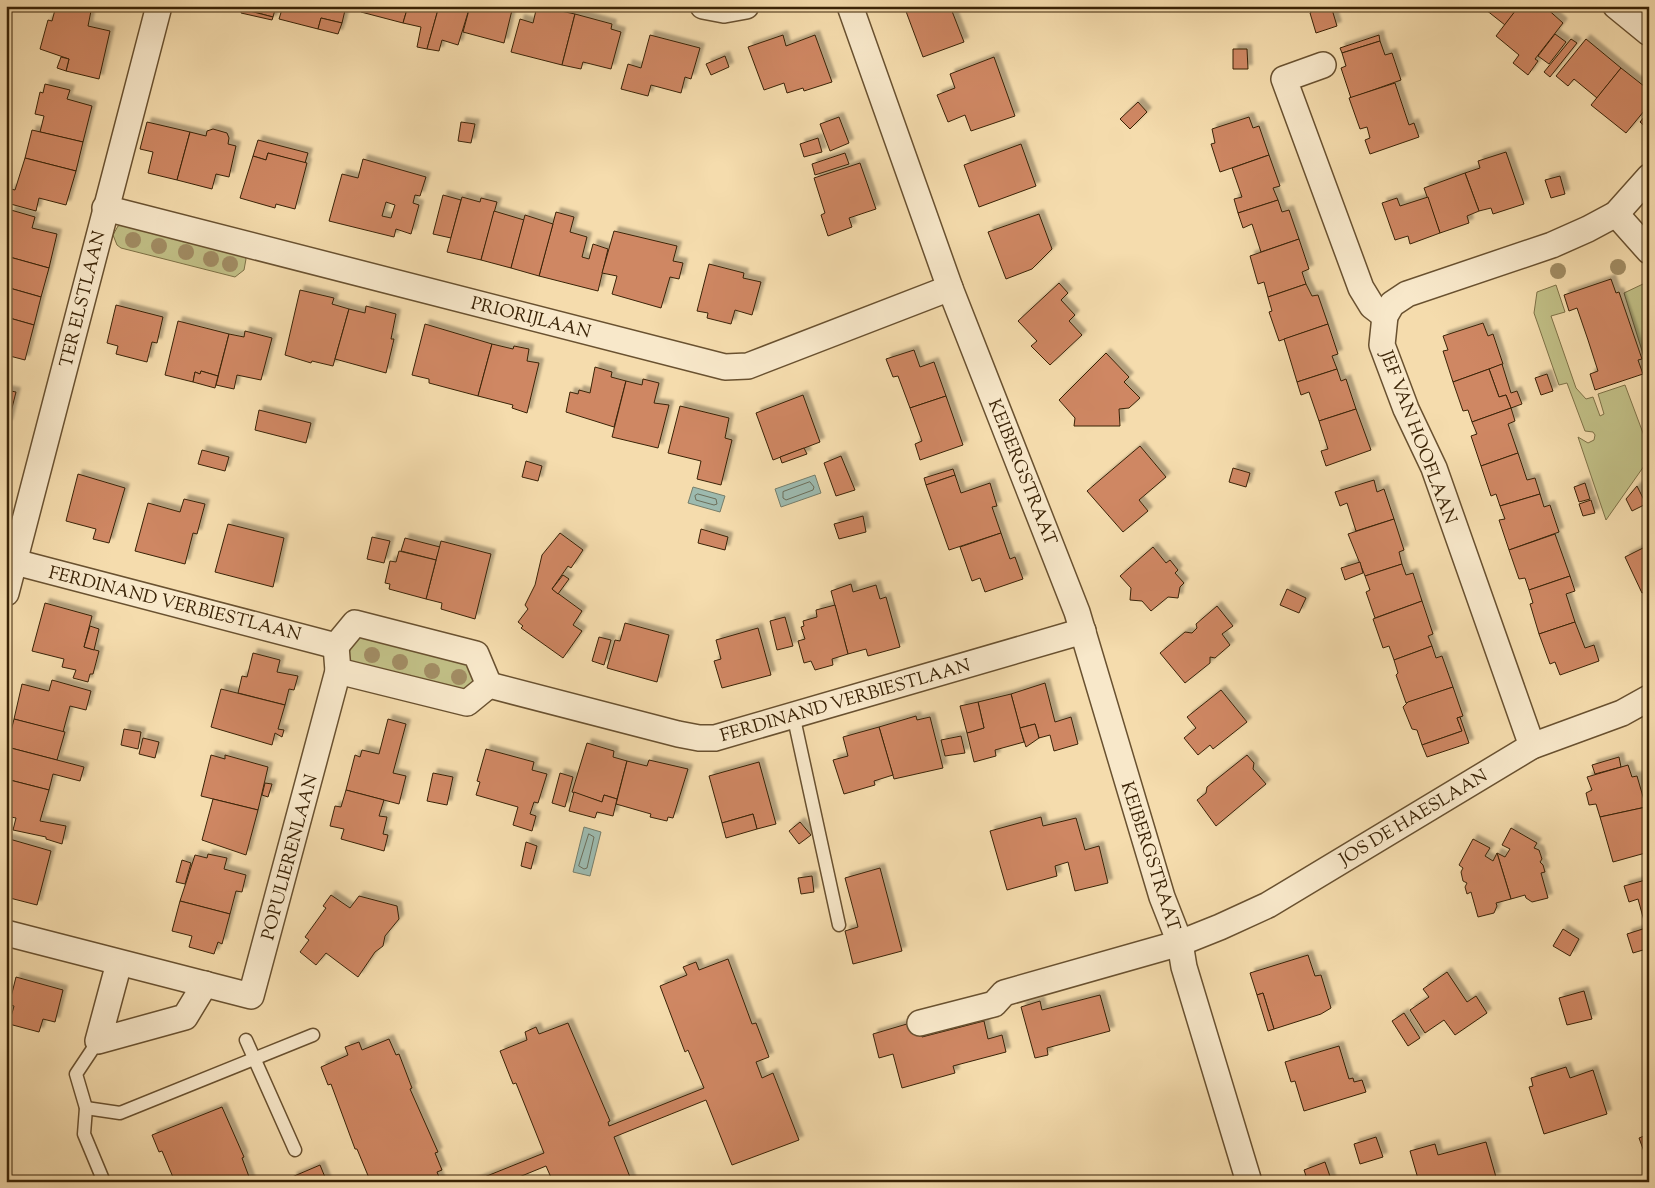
<svg xmlns="http://www.w3.org/2000/svg" width="1655" height="1188" font-family="'Sorts Mill Goudy',serif">
<style>
.green{fill:#c1bf86;stroke:#7e7146}
.water{fill:#9dbaaf;stroke:#757e6b}
.lines{fill:none;stroke-linecap:round;stroke-linejoin:round}
.shore{stroke:#6c6e5a;stroke-width:1}
.building{fill:#cf8764;stroke:#3a2306;fill-rule:evenodd;filter:url(#shadow)}
.service-casing{stroke:#695130;stroke-width:15}
.minor-casing{stroke:#695130;stroke-width:28}
.service{stroke:#f8e8ca;stroke-width:12}
.minor{stroke:#f8e8ca;stroke-width:25}
.tree{fill:#a18c63}
.labels{text-anchor:middle;stroke-width:5;stroke-linejoin:round;paint-order:stroke}
.street-label{font-size:18px;fill:#3a2306;stroke:#f8e8ca}
</style>
<defs>
<filter id="shadow"><feDropShadow dx="4.5" dy="-4.5" stdDeviation="1" flood-color="#0004"/></filter>
</defs>
<rect width="100%" height="100%" fill="#f5dcad"/>
<filter id="stains"><feTurbulence type="fractalNoise" baseFrequency=".004" numOctaves="4"/><feColorMatrix values="0 0 0 0 .2 0 0 0 0 .09 0 0 0 0 .02 0 0 0 .5 -.17"/></filter>
<radialGradient id="worn" r=".72"><stop offset=".6" stop-color="#630" stop-opacity="0"/><stop offset="1" stop-color="#630" stop-opacity=".3"/></radialGradient>
<!-- green -->
<g class="green">
<path d="M126,224L244,255L246,259L244,270L235,277L121,248L117,245L113,235L118,226Z"/>
<path d="M1643,284L1649,296V356L1644,357L1624,293Z"/>
<path d="M1556,285L1565,312L1551,316L1576,388L1586,399L1593,397L1600,416L1604,414L1598,394L1625,385L1649,449V459L1606,520L1578,437L1588,443L1594,440L1595,435L1593,432L1585,431L1567,383L1559,385L1534,313L1537,292Z"/>
<path d="M355,623L476,654L489,685L467,703L338,671Z"/>
</g>
<!-- water -->
<g class="water">
<path d="M815,475L821,493L781,507L775,489Z"/>
<path d="M693,487L725,496L720,512L688,503Z"/>
<path d="M584,827L601,832L590,876L573,872Z"/>
</g>
<g class="lines">
<!-- shore -->
<g class="shore">
<path d="M810,482L814,487L813,490L786,500L783,498V492Z"/>
<path d="M698,494L716,499L717,504L714,505L696,500L695,496Z"/>
<path d="M589,834L594,837L587,868L584,869L579,866Z"/>
</g>
</g>
<!-- building -->
<g class="building">
<path d="M56,6H71L91,11L88,26L110,31L99,79L66,71L69,59L40,49L48,20L52,21Z"/>
<path d="M232,6H276L273,17Z"/>
<path d="M283,6H346L342,23L321,18L318,29L279,19Z"/>
<path d="M362,6H408L403,23L361,12Z"/>
<path d="M408,6H439L427,49L417,47L421,27L403,23Z"/>
<path d="M439,6H470L458,45L442,40L439,51L427,49Z"/>
<path d="M470,6H513L504,43L463,32Z"/>
<path d="M537,6L575,14L562,65L511,52L520,19L533,23Z"/>
<path d="M904,6H950L964,42L923,57Z"/>
<path d="M1319,6H1331L1337,26L1316,33L1310,13Z"/>
<path d="M1481,6H1519L1505,25Z"/>
<path d="M1519,6H1544L1563,23L1535,59L1538,61L1528,75L1513,63L1519,55L1496,36Z"/>
<path d="M242,9L273,17L272,20L241,13Z"/>
<path d="M575,14L612,24L611,29L621,32L611,69L583,62L581,69L562,65Z"/>
<path d="M321,18L342,23L338,34L318,29Z"/>
<path d="M1555,34L1566,42L1549,64L1538,56Z"/>
<path d="M650,35L700,48L691,79L685,77L681,93L651,85L648,96L621,89L628,64L641,68Z"/>
<path d="M783,35L786,46L815,35L832,82L804,91L803,88L787,93L784,83L764,90L748,47Z"/>
<path d="M1379,35L1380,41L1342,53L1340,48Z"/>
<path d="M1571,39L1577,43L1550,77L1544,72Z"/>
<path d="M1586,39L1621,68L1597,98L1574,79L1568,86L1556,76Z"/>
<path d="M1380,41L1385,55L1392,53L1401,80L1351,98L1341,68L1346,66L1342,53Z"/>
<path d="M1233,49H1247L1248,69H1233Z"/>
<path d="M725,56L729,67L711,75L706,64Z"/>
<path d="M61,57L69,59L66,71L57,68Z"/>
<path d="M994,57L1015,116L971,131L965,115L948,122L937,95L955,88L950,74Z"/>
<path d="M1621,68L1649,90V105L1626,133L1591,105Z"/>
<path d="M1395,83L1409,125L1414,123L1419,137L1370,154L1365,140L1370,138L1367,127L1360,129L1349,98Z"/>
<path d="M45,84L70,90L67,99L92,106L83,142L40,132L44,116L35,114L40,92L43,93Z"/>
<path d="M1138,102L1147,112L1130,129L1120,119Z"/>
<path d="M1649,111V128L1648,129L1640,122Z"/>
<path d="M839,117L849,143L830,151L820,124Z"/>
<path d="M1249,117L1253,128L1259,126L1269,155L1220,172L1211,144L1215,143L1212,129Z"/>
<path d="M147,122L190,132L177,180L148,173L153,152L140,149Z"/>
<path d="M461,122L475,124L471,143L458,141Z"/>
<path d="M213,129L227,133L229,138L228,144L236,146L229,177L216,174L212,189L177,180L190,132L206,136L207,131Z"/>
<path d="M32,130L83,142L76,171L25,158Z"/>
<path d="M818,138L822,152L804,157L800,144Z"/>
<path d="M258,140L308,153L305,163L268,153L266,160L253,156Z"/>
<path d="M1021,144L1036,186L979,207L964,165Z"/>
<path d="M1506,152L1524,204L1493,214L1491,208L1479,211L1465,173L1480,168L1478,161Z"/>
<path d="M268,153L307,163L295,209L276,204L275,208L240,198L253,156L266,160Z"/>
<path d="M845,153L849,164L815,175L812,164Z"/>
<path d="M1269,155L1280,186L1273,188L1278,200L1238,213L1234,199L1242,197L1232,168Z"/>
<path d="M25,158L76,171L66,205L39,198L36,211L7,203L11,189L15,190Z"/>
<path d="M363,159L426,177L420,196L415,195L413,203L419,205L411,234L396,229L394,237L329,221L342,174L358,178ZM386,202L395,205L391,218L382,216Z"/>
<path d="M860,163L876,209L849,218L852,227L828,236L821,215L825,213L814,178Z"/>
<path d="M1465,173L1479,211L1467,216L1469,223L1440,233L1424,188Z"/>
<path d="M1560,176L1565,194L1551,198L1545,180Z"/>
<path d="M443,195L461,200L451,238L433,234Z"/>
<path d="M462,197L480,202L481,198L497,202L481,260L447,252Z"/>
<path d="M1428,197L1440,233L1410,244L1408,236L1395,240L1382,203L1397,198L1400,206Z"/>
<path d="M1278,200L1282,212L1289,210L1299,239L1261,252L1252,224L1243,228L1238,213Z"/>
<path d="M11,210L35,217L32,228L57,234L49,268L6,256V230Z"/>
<path d="M494,211L524,220L511,268L481,260Z"/>
<path d="M556,212L574,217L570,232L587,237L582,257L589,259L593,244L608,249L598,291L539,276Z"/>
<path d="M1039,214L1052,249L1032,269L1006,279L988,232Z"/>
<path d="M525,215L553,224L539,276L511,268Z"/>
<path d="M614,231L677,246L673,261L683,263L679,279L670,277L661,308L612,294L617,276L602,273Z"/>
<path d="M1299,239L1309,269L1302,272L1306,284L1268,297L1264,282L1258,284L1250,256Z"/>
<path d="M6,256L49,268L41,297L6,287Z"/>
<path d="M709,264L744,273L743,278L761,282L752,315L735,310L731,324L707,318L708,313L697,311Z"/>
<path d="M1611,279L1616,293L1619,292L1642,359L1638,360L1643,374L1595,390L1590,374L1598,371L1588,340L1577,308L1569,311L1564,295Z"/>
<path d="M1059,283L1068,293L1061,300L1075,315L1069,321L1082,335L1050,365L1031,346L1037,341L1018,321Z"/>
<path d="M1306,284L1312,296L1318,295L1328,324L1279,341L1269,312L1272,311L1268,297Z"/>
<path d="M6,287L41,297L34,325L6,317Z"/>
<path d="M300,290L334,298L332,304L349,309L333,366L312,361L311,363L285,355Z"/>
<path d="M116,305L163,317L157,343L152,342L147,362L116,354L118,346L107,343Z"/>
<path d="M366,306L396,314L391,339H394L386,373L335,359L349,309L365,313Z"/>
<path d="M6,317L34,325L25,360L6,355Z"/>
<path d="M178,321L229,334L218,376L201,371L200,374L195,372L193,382L165,375Z"/>
<path d="M1483,323L1488,336L1493,334L1503,364L1453,382L1443,351L1448,350L1443,336Z"/>
<path d="M425,324L492,344L478,396L429,383V379L412,375Z"/>
<path d="M1328,324L1338,354L1332,356L1337,369L1297,382L1284,339Z"/>
<path d="M245,331L272,338L261,380L237,375L234,389L216,385L229,334L244,337Z"/>
<path d="M492,344L513,349L514,346L529,349L527,361L539,363L527,413L512,408L513,405L478,396Z"/>
<path d="M914,350L920,367L934,362L946,396L910,408L898,376L893,377L886,359Z"/>
<path d="M1106,353L1129,377L1124,382L1140,398L1129,408L1119,409L1120,426H1074L1075,418L1059,400Z"/>
<path d="M1502,364L1511,393L1517,391L1522,404L1511,408L1506,395L1499,397L1489,369Z"/>
<path d="M595,367L612,372L611,377L626,381L614,427L566,412L570,392L578,394L579,390L590,393Z"/>
<path d="M1337,369L1341,381L1346,379L1356,409L1319,421L1309,392L1301,395L1297,382Z"/>
<path d="M1489,369L1499,397L1506,395L1511,408L1472,422L1468,410L1463,411L1453,382Z"/>
<path d="M201,371L218,376L215,388L193,382L195,372L200,374Z"/>
<path d="M1547,374L1553,391L1541,395L1535,378Z"/>
<path d="M643,379L659,383L654,403L669,405L658,448L612,437L626,381L642,385Z"/>
<path d="M6,390L16,392L8,424H6Z"/>
<path d="M803,395L820,442L773,460L756,413Z"/>
<path d="M946,396L963,445L920,460L915,444L922,441L910,408Z"/>
<path d="M680,406L729,418L725,438L732,440L721,485L697,479L701,461L668,453Z"/>
<path d="M1511,408L1515,421L1508,424L1518,453L1481,466L1471,436L1477,434L1472,422Z"/>
<path d="M1356,409L1371,450L1326,466L1321,451L1328,449L1319,421Z"/>
<path d="M259,410L311,423L306,443L255,430Z"/>
<path d="M1140,446L1166,477L1139,500L1148,511L1123,532L1087,491Z"/>
<path d="M804,448L807,454L782,463L780,457Z"/>
<path d="M202,450L229,457L225,471L198,464Z"/>
<path d="M1518,453L1527,480L1535,478L1540,494L1500,506L1496,494L1491,496L1481,466Z"/>
<path d="M841,456L855,490L836,496L824,463Z"/>
<path d="M526,461L542,466L538,481L522,477Z"/>
<path d="M1233,468L1250,473L1246,487L1229,482Z"/>
<path d="M953,469L955,475L926,485L924,478Z"/>
<path d="M78,474L125,488L109,543L93,539L96,529L66,521Z"/>
<path d="M955,475L961,493L990,483L997,506L992,507L1001,533L949,550L926,485Z"/>
<path d="M1374,480L1377,492L1384,489L1394,519L1356,531L1347,503L1340,506L1335,492Z"/>
<path d="M1585,483L1590,499L1579,502L1574,487Z"/>
<path d="M1637,486L1646,504L1632,511L1626,499Z"/>
<path d="M1540,494L1544,507L1550,505L1559,532L1509,550L1499,520L1505,519L1500,506Z"/>
<path d="M184,499L205,504L197,534L193,533L185,564L135,551L148,503L180,512Z"/>
<path d="M1591,500L1595,513L1583,516L1579,504Z"/>
<path d="M863,516L866,532L839,539L834,524Z"/>
<path d="M1394,519L1404,550L1399,552L1402,564L1365,576L1348,534Z"/>
<path d="M228,524L284,538L273,587L215,572Z"/>
<path d="M701,529L728,537L725,550L698,543Z"/>
<path d="M560,533L583,550L571,568L568,566L552,589L582,611L573,625L582,631L563,658L521,628L523,626L518,622L528,609L525,605L535,585L542,555Z"/>
<path d="M1001,533L1010,559L1015,557L1023,579L985,592L980,578L972,581L960,547Z"/>
<path d="M1555,534L1570,576L1529,590L1525,578L1519,579L1509,550Z"/>
<path d="M372,537L390,541L384,563L367,559Z"/>
<path d="M405,538L440,547L436,560L401,551Z"/>
<path d="M441,541L491,554L475,619L441,609L442,603L426,599Z"/>
<path d="M1649,545V590L1642,593L1625,557Z"/>
<path d="M1153,547L1166,563L1170,560L1178,570L1175,573L1184,583L1180,587L1178,598L1168,597L1151,611L1142,601L1130,600L1131,588L1120,576Z"/>
<path d="M399,551L436,560L426,599L389,589L390,584L385,583L390,561L396,562Z"/>
<path d="M1360,562L1363,573L1345,580L1341,568Z"/>
<path d="M1402,564L1406,575L1413,573L1422,601L1375,618L1366,592L1370,590L1365,576Z"/>
<path d="M563,575L569,579L558,594L552,589Z"/>
<path d="M1570,576L1575,591L1566,594L1575,622L1539,634L1530,604L1533,603L1529,590Z"/>
<path d="M851,584L853,592L876,585L880,599L886,597L900,647L868,656L866,649L848,654L831,591Z"/>
<path d="M1287,589L1306,598L1299,613L1280,605Z"/>
<path d="M1422,601L1433,634L1428,636L1432,646L1394,660L1389,646L1383,648L1373,619Z"/>
<path d="M45,603L92,616L84,647L99,651L93,674H90L88,682L73,678L76,670L62,667L64,659L32,651Z"/>
<path d="M835,605L848,654L832,659L833,665L815,670L811,661L804,663L798,641L805,639L801,627L804,626L803,621L817,617L816,610Z"/>
<path d="M1217,606L1233,626L1222,634L1230,645L1215,658L1210,657V663L1185,683L1160,653L1185,632L1192,633L1197,628L1196,624Z"/>
<path d="M785,617L793,646L777,650L770,621Z"/>
<path d="M1575,622L1585,648L1594,645L1599,661L1560,675L1555,662L1550,664L1539,634Z"/>
<path d="M625,623L669,635L657,682L607,668L615,640L620,641Z"/>
<path d="M90,626L99,629L94,650L84,647Z"/>
<path d="M758,628L771,675L722,688L714,661L721,659L716,640Z"/>
<path d="M599,637L611,640L604,665L592,661Z"/>
<path d="M1432,646L1436,658L1442,656L1453,687L1406,703L1396,675L1398,673L1394,660Z"/>
<path d="M253,653L280,660L277,672L298,676L294,690L289,689L285,705L238,693L242,676L247,677Z"/>
<path d="M52,680L91,691L86,710L70,706L63,732L14,719L22,684L49,691Z"/>
<path d="M1045,683L1055,722L1071,717L1078,744L1054,751L1050,735L1039,738L1035,724L1020,728L1011,694Z"/>
<path d="M1453,687L1463,716L1457,718L1462,731L1422,745L1417,730L1412,729L1403,707L1408,702Z"/>
<path d="M221,689L285,705L278,729L284,730L282,737L275,733L272,745L211,727Z"/>
<path d="M1221,690L1247,722L1213,749L1210,745L1198,755L1184,738L1196,728L1187,717Z"/>
<path d="M1011,694L1024,742L995,750L996,756L974,762L967,733L984,728L978,702Z"/>
<path d="M978,702L984,728L967,733L960,706Z"/>
<path d="M916,716L917,720L930,717L943,768L894,779L879,727Z"/>
<path d="M1460,717L1469,743L1427,757L1422,745L1462,731L1457,718Z"/>
<path d="M14,719L65,732L57,760L7,747Z"/>
<path d="M388,719L406,724L393,773L406,776L399,804L346,790L355,755L360,757L362,750L379,754Z"/>
<path d="M1035,724L1039,738L1026,747L1020,728Z"/>
<path d="M879,727L893,775L874,781L875,785L844,794L833,760L848,756L843,737Z"/>
<path d="M124,729L141,732L138,749L121,745Z"/>
<path d="M961,736L965,753L945,756L941,740Z"/>
<path d="M143,738L159,742L155,758L139,754Z"/>
<path d="M587,743L614,751L613,757L627,761L617,799L604,795L602,802L572,792Z"/>
<path d="M7,747L84,767L80,781L53,774L49,790L6,779Z"/>
<path d="M486,749L534,762L532,770L547,774L538,803L534,802L530,814L536,816L532,831L513,825L518,807L476,795L480,782L477,781Z"/>
<path d="M211,755L225,759V755L268,767L258,810L201,796Z"/>
<path d="M1247,755L1254,763L1253,769L1266,784L1216,826L1197,800L1206,793L1207,787Z"/>
<path d="M1619,757L1621,767L1595,774L1592,765Z"/>
<path d="M649,760L688,769L673,818L668,817L667,821L650,817L651,814L616,804L627,761L647,766Z"/>
<path d="M759,762L776,824L757,829L753,814L722,823L709,776Z"/>
<path d="M1628,765L1632,777L1637,776L1646,807L1600,817L1596,804L1589,805L1586,793L1592,790L1587,777Z"/>
<path d="M433,773L453,777L447,805L427,801Z"/>
<path d="M560,773L573,777L565,807L552,803Z"/>
<path d="M6,779L49,790L40,821L66,826L62,844L46,839V837L13,830L16,818L6,816Z"/>
<path d="M265,783L272,784L268,797L262,795Z"/>
<path d="M346,790L384,800L379,816L387,817L383,834L388,835L384,851L341,839L344,829L330,826L335,806L341,807Z"/>
<path d="M574,792L602,802L604,795L617,799L613,816L597,812L595,818L569,811Z"/>
<path d="M213,799L258,810L246,855L202,840Z"/>
<path d="M1646,807L1649,816V852L1613,862L1600,817Z"/>
<path d="M753,814L757,829L726,838L722,823Z"/>
<path d="M1041,817L1043,826L1076,818L1085,850L1099,846L1108,883L1075,891L1068,862L1055,866L1057,876L1007,890L990,831Z"/>
<path d="M800,822L811,835L799,844L789,831Z"/>
<path d="M1511,828L1537,843L1534,848L1539,850L1542,859L1540,862L1543,865L1545,872L1541,873L1548,898L1532,902L1526,898L1525,895L1511,899L1497,853L1505,857L1510,849L1502,845Z"/>
<path d="M6,838L51,851L37,905L6,897Z"/>
<path d="M1473,839L1490,848L1485,856L1493,861L1497,853L1511,899L1496,903L1497,906L1494,913L1478,917L1471,892L1467,894L1465,887L1467,883L1463,881L1461,872L1463,868L1459,865Z"/>
<path d="M526,842L537,846L531,869L521,866Z"/>
<path d="M208,854L227,858L224,869L246,875L242,892L236,891L230,914L180,901L195,855L207,858Z"/>
<path d="M182,860L191,863L185,884L176,882Z"/>
<path d="M880,868L902,951L853,964L845,931L858,927L845,878Z"/>
<path d="M812,876L814,892L801,894L798,878Z"/>
<path d="M1649,879V927L1646,928L1638,899L1629,902L1624,886Z"/>
<path d="M331,895L350,908L359,896L397,906L399,919L385,936L383,946L375,952L358,977L326,953L316,965L300,952L309,940L305,937L326,908L323,906Z"/>
<path d="M180,901L230,914L222,944L218,942L214,954L189,947L192,936L172,931Z"/>
<path d="M1649,927V969L1643,950L1633,953L1627,934Z"/>
<path d="M1563,929L1579,939L1570,956L1553,946Z"/>
<path d="M1308,955L1315,976L1321,975L1331,1008L1321,1014L1274,1029L1263,993L1257,995L1250,973Z"/>
<path d="M728,959L752,1024L756,1023L769,1057L756,1062L762,1078L773,1073L799,1140L732,1165L706,1100L614,1137L632,1182H553L546,1166L507,1182H472L544,1153L516,1083L513,1084L500,1051L527,1040L525,1032L536,1027L539,1034L568,1023L610,1121L608,1122L609,1126L704,1088L688,1050L685,1052L660,986L687,975L683,967L696,962L699,970Z"/>
<path d="M1447,972L1467,1002L1476,996L1487,1013L1455,1035L1444,1020L1425,1033L1410,1010L1429,997L1423,989Z"/>
<path d="M16,977L63,990L55,1022L43,1019L39,1032L9,1024L14,1006L9,1005Z"/>
<path d="M1584,991L1592,1019L1567,1025L1559,998Z"/>
<path d="M1263,993L1274,1029L1268,1031L1257,995Z"/>
<path d="M1100,995L1110,1031L1047,1048L1048,1055L1035,1058L1021,1007L1040,1001L1042,1010Z"/>
<path d="M1404,1013L1420,1038L1408,1046L1392,1021Z"/>
<path d="M917,1021L922,1037L984,1021L988,1039L1002,1035L1006,1052L953,1066L955,1073L902,1088L893,1054L879,1058L873,1034Z"/>
<path d="M389,1039L396,1055L399,1054L412,1088L410,1089L438,1152L435,1153L442,1170L437,1172L441,1182H367L366,1179L369,1178L357,1149H355L331,1084L328,1085L321,1067L348,1055L345,1047L359,1042L362,1050Z"/>
<path d="M1339,1046L1349,1079L1353,1078L1354,1082L1362,1080L1366,1092L1304,1111L1295,1081L1291,1082L1285,1062Z"/>
<path d="M1566,1067L1570,1078L1593,1070L1607,1114L1544,1134L1529,1087L1533,1086L1531,1078Z"/>
<path d="M222,1107L244,1157L242,1158L251,1182H175L162,1151L159,1152L152,1135Z"/>
<path d="M1649,1134V1156L1646,1157L1639,1138Z"/>
<path d="M1376,1137L1383,1157L1360,1164L1354,1144Z"/>
<path d="M1486,1142L1496,1177L1478,1182H1419L1410,1151L1435,1144L1438,1155Z"/>
<path d="M1325,1162L1332,1182H1308L1304,1170Z"/>
<path d="M320,1165L327,1182H294L292,1177Z"/>
</g>
<g class="lines">
<!-- service casing -->
<g class="service-casing">
<g id="service">
<path d="M793,714L839,925"/>
<path d="M246,1040L295,1150"/>
<path d="M98,1041L76,1074L86,1108L84,1134L104,1182"/>
<path d="M86,1108L120,1113L313,1035"/>
</g>
</g>
<!-- minor casing -->
<g class="minor-casing">
<g id="minor">
<path d="M703,6L724,10L746,6"/>
<path d="M850,6L950,288L1077,612L1162,897L1180,943L1184,967L1249,1182"/>
<path d="M1616,6L1649,33"/>
<path d="M1323,65L1284,79L1361,288L1372,306L1385,316"/>
<path d="M105,208L725,367L748,366L950,288"/>
<path d="M1616,214L1649,251"/>
<path d="M15,562L336,646L355,623L476,654L489,685"/>
<path d="M6,593L159,6"/>
<path d="M336,646L338,671L467,703L489,685L678,734L699,738H715L1083,631"/>
<path d="M1532,746L1434,468L1406,409L1382,345L1385,316L1392,304L1407,294L1552,245L1588,229L1616,214L1649,177"/>
<path d="M6,933L251,996L338,671"/>
<path d="M119,963L98,1041L185,1017L205,984"/>
<path d="M920,1023L994,1004L1004,993L1180,943L1220,927L1268,905L1532,746L1622,713L1649,698"/>
</g>
</g>
<!-- service -->
<use href="#service" class="service"/>
<!-- minor -->
<use href="#minor" class="minor"/>
</g>
<!-- trees -->
<g class="tree">
<circle cx="133" cy="240" r="8"/>
<circle cx="159" cy="246" r="8"/>
<circle cx="186" cy="252" r="8"/>
<circle cx="211" cy="259" r="8"/>
<circle cx="230" cy="264" r="8"/>
<circle cx="1618" cy="267" r="8"/>
<circle cx="1558" cy="271" r="8"/>
<circle cx="372" cy="655" r="8"/>
<circle cx="400" cy="662" r="8"/>
<circle cx="432" cy="671" r="8"/>
<circle cx="459" cy="677" r="8"/>
</g>
<g class="labels">
<!-- street labels -->
<g class="street-label">
<text transform="translate(82 299) rotate(-76)" y="6">TER ELSTLAAN</text>
<text transform="translate(531 317) rotate(14)" y="6">PRIORIJLAAN</text>
<text transform="translate(1419 437) rotate(69)" y="6">JEF VAN HOOFLAAN</text>
<text transform="translate(1023 472) rotate(68)" y="6">KEIBERGSTRAAT</text>
<text transform="translate(175 603) rotate(14)" y="6">FERDINAND VERBIESTLAAN</text>
<text transform="translate(845 700) rotate(-16)" y="6">FERDINAND VERBIESTLAAN</text>
<text transform="translate(1413 817) rotate(-31)" y="6">JOS DE HAESLAAN</text>
<text transform="translate(1151 856) rotate(72)" y="6">KEIBERGSTRAAT</text>
<text transform="translate(289 857) rotate(-75)" y="6">POPULIERENLAAN</text>
</g>
</g>
<!-- margin -->
<rect width="1655" height="1188" fill="none" stroke="#f5dcad" stroke-width="25"/>
<rect x="8" y="8" width="1640" height="1173" fill="none" stroke="#3a2306" stroke-width="2.5"/>
<rect x="12" y="12" width="1630" height="1163" fill="none" stroke="#3a2306"/>
<rect width="100%" height="100%" filter="url(#stains)"/>
<rect width="100%" height="100%" fill="url(#worn)"/>
</svg>
